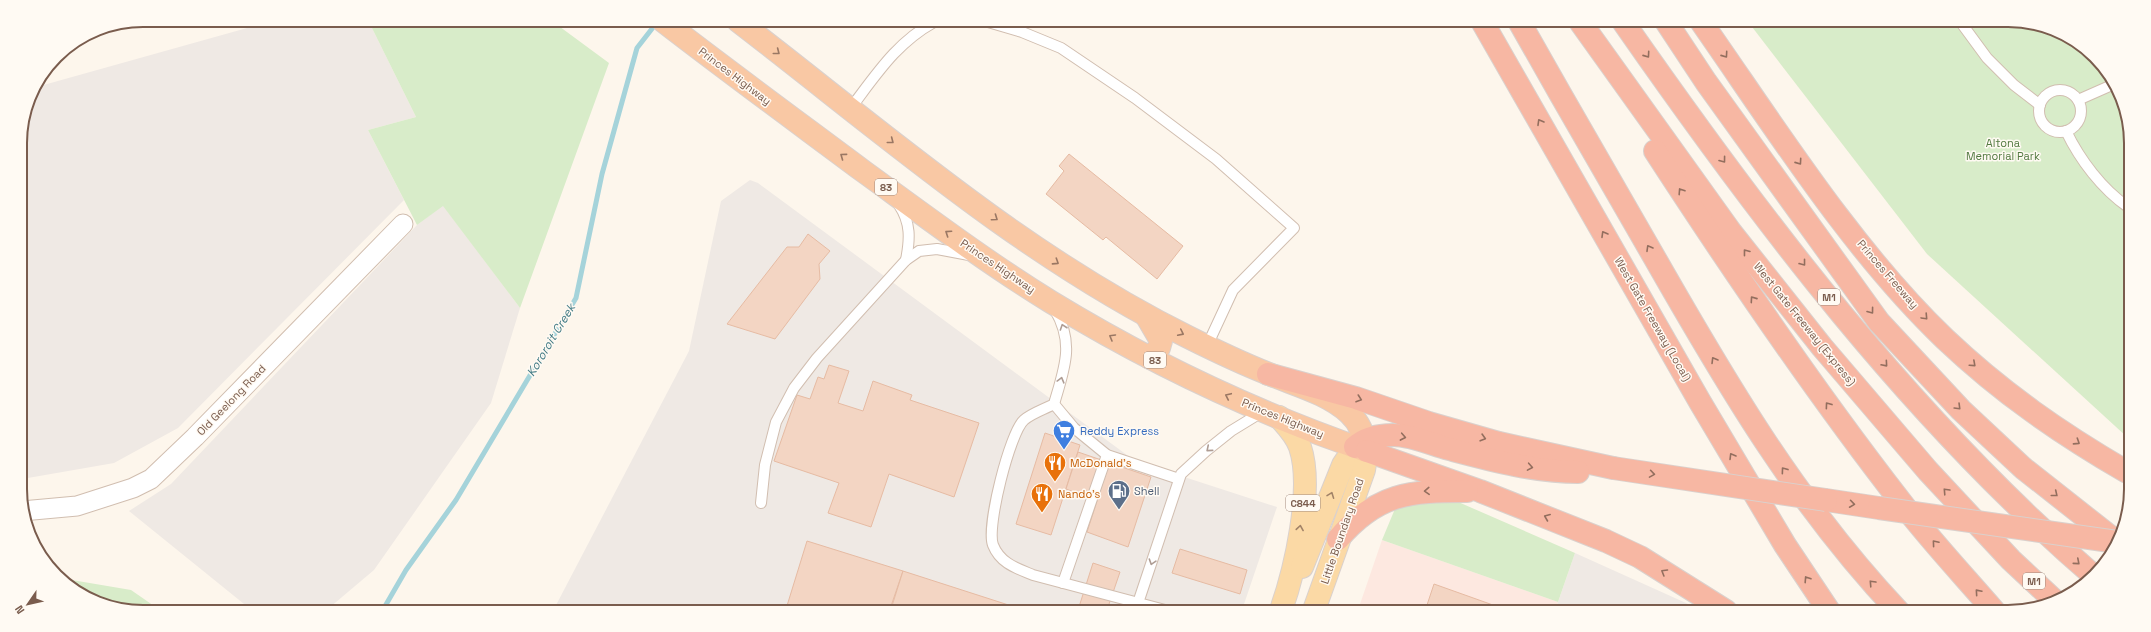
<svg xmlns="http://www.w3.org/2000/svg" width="2151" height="632" font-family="'Space Grotesk',sans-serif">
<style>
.commercial{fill:#fde8e0}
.industrial{fill:#efe9e4}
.green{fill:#d8ecc9}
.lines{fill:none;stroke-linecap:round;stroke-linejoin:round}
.stream{stroke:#a5d3da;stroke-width:5}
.building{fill:#f3d5c3;stroke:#e6bba3}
.service-casing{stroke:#d1beb0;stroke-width:12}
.minor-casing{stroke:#d1beb0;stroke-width:21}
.primary-casing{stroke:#dad1cd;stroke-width:24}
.trunk-casing{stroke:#dad1cd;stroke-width:24}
.motorway-casing{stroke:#dad1cd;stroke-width:24}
.service{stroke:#fff;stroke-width:10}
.minor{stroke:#fff;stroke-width:19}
.primary{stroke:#fbd9a5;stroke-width:22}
.trunk{stroke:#f9c8a4;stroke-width:22}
.motorway{stroke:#f7b7a3;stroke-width:22}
.motorway-bridge-casing{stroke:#dad1cd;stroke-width:24;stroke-linecap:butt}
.motorway-bridge{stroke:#f7b7a3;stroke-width:22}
.oneway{stroke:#9a7763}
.oneway2{stroke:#936e5e}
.oneway3{stroke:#af9d94}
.oneway4{stroke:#a18267}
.labels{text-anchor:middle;stroke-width:3;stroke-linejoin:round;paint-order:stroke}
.shield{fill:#fffaf3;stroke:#a28b7f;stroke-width:1}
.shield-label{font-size:10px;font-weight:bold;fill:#7a5c4d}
.street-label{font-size:11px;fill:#7a5c4d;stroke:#fffaf3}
.park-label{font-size:11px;fill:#537a41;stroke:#fffaf3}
.shop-label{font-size:11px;fill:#366cbe;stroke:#fffaf3;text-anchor:start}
.food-label{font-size:11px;fill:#c56008;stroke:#fffaf3;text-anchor:start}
.service-label{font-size:11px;fill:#4e5e75;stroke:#fffaf3;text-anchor:start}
.water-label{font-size:12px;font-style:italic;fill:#437c86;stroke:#fffaf3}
.rim{fill:none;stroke:#7a5c4d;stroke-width:2}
</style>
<rect width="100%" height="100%" fill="#fdf6ec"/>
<!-- commercial -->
<path class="commercial" d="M1382,540L1558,602L1555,611L1358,610Z"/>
<!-- industrial -->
<g class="industrial">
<path d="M276,20H368L416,117L368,130L404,200L178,428L114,463L22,479L20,135L29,95L34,89L40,86Z"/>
<path d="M750,180L758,183L1135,461L1277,507L1242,610L554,609L689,351L721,201Z"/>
<path d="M443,205L520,308L491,403L374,570L329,608H249L129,511L171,484L417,225Z"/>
<path d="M1575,553L1686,603L1698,611H1555Z"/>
</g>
<!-- green -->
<g class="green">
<path d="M368,20L552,21L609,63L520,308L443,206L417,225L368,130L416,117Z"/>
<path d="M1749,23L2040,24L2070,37L2100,62L2129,119L2127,437L1927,254Z"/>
<path d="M1456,501L1575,553L1558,602L1382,540L1397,504Z"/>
<path d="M60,578L131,590L157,608H111L81,595Z"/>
</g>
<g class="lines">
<!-- stream -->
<path class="stream" d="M384,608L406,570L456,500L576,298L602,174L637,48L658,21"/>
</g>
<!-- building -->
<g class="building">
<path d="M1069,154L1183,246L1157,279L1106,237L1103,240L1046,194L1064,171L1059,166Z"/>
<path d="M808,234L830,251L819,264L820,279L775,339L727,324L787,247H799Z"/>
<path d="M829,365L849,371L838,403L863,411L873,381L912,395L910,400L979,423L954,497L889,474L871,527L828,513L839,483L774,461L797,395L810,399L818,377L824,379Z"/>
<path d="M1045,433L1080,445L1051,535L1016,524Z"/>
<path d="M1078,452L1151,477L1128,547L1087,532L1097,501L1066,489Z"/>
<path d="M807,541L903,571L890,609H786Z"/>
<path d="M1180,549L1247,570L1240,594L1172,573Z"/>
<path d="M1093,563L1120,572L1107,610H1078Z"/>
<path d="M903,571L1024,610L891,609Z"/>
<path d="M1434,584L1507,610V611H1425Z"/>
</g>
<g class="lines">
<!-- service casing -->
<g class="service-casing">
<g id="service">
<path d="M988,22L1022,32L1061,48L1135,98L1216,159L1294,228L1233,290L1207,346"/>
<path d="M1962,24L1987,58L2014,85L2040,105"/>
<circle cx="2060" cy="111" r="21"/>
<path d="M2078,100L2112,85"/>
<path d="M850,109C876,75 896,43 934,22"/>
<path d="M2066,131C2080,160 2102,189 2128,207"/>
<path d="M899,205C911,223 910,239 906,260"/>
<path d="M1055,310C1075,344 1064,369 1054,404C1045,409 1032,413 1024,420C1010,432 986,527 993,545C1000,563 1016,568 1033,575L1165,610"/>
<path d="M1054,404L1074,428L1107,455L1179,479"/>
<path d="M761,503L765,465L776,422L794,388L817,358L906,260L919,251L937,249L969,255"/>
<path d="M1063,583L1107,455"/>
<path d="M1138,603L1181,474L1206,451L1231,431L1262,412"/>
</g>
</g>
<!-- minor casing -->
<g class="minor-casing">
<path id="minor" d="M22,511L77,506L133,488L151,479L195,437L403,224"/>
</g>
<!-- primary casing -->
<g class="primary-casing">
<g id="primary">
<path d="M1279,417C1287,426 1296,435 1300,447C1314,489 1295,570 1281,610"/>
<path d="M1302,567L1343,465L1355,447"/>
<path d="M1314,610L1364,470L1367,451"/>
</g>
</g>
<!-- trunk casing -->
<g class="trunk-casing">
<g id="trunk">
<path d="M663,21C729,72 796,121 863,171C925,216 986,262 1051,302C1151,363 1257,413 1367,451C1365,437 1359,422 1349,413C1327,393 1295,385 1269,374C1241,363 1214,350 1188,337C1022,255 884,133 738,21"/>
<path d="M1147,317L1161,341L1159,348L1150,358"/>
</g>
</g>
<!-- motorway casing -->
<g class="motorway-casing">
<g id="motorway">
<path d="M1483,23L1700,402L1785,545L1829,611"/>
<path d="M1520,23C1565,103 1611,182 1657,262C1729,388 1798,505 1899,612"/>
<path d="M1581,23L1730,231L1822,347L1928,471L2011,560L2056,602"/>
<path d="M1624,23C1762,221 1911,418 2094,576"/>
<path d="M1667,23L1706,82L1879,322L1961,410L2023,468L2117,542"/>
<path d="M1702,23C1776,129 1852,250 1945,339C2002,393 2060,433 2127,472"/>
<path d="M1655,151C1733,271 1813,389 1901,502C1930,540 1963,575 1995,612"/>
<path d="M1268,374L1356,398L1429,423L1499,443L1613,468"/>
<path d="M1355,447C1365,438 1380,435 1393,435C1411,435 1431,444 1449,449C1491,460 1535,472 1578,472"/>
<path d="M1367,451L1480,491L1606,541L1640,557L1726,611"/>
<path d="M1826,500L1879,508"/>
<path d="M1338,539C1377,493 1410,491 1467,491"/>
</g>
</g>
<!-- service -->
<use href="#service" class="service"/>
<!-- minor -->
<use href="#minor" class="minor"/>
<!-- primary -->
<use href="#primary" class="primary"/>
<!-- trunk -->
<use href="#trunk" class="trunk"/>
<!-- motorway -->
<use href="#motorway" class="motorway"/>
<!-- motorway-bridge casing -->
<g class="motorway-bridge-casing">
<g id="motorway-bridge">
<path d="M1613,468L1826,500"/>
<path d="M1879,508L2117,542"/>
</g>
</g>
<!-- motorway-bridge -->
<use href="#motorway-bridge" class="motorway-bridge"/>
</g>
<!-- one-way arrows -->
<defs><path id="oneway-chevron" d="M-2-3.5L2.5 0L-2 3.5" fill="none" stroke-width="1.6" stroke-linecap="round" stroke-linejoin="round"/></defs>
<g class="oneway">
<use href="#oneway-chevron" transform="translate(777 52) rotate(38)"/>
<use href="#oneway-chevron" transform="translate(891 141) rotate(38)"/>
<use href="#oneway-chevron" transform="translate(843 156) rotate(-144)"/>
<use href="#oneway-chevron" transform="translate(995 218) rotate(35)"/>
<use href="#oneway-chevron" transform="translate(948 233) rotate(-146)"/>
<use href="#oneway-chevron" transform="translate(1056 262) rotate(33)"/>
<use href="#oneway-chevron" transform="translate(1181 333) rotate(26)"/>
<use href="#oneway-chevron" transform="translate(1112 337) rotate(-150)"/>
<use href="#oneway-chevron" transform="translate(1228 396) rotate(-155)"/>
</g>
<g class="oneway2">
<use href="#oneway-chevron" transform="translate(1647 55) rotate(55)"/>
<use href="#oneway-chevron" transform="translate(1725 55) rotate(55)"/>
<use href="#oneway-chevron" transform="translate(1540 122) rotate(-120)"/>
<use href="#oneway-chevron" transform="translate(1723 160) rotate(53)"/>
<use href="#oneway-chevron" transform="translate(1799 162) rotate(55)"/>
<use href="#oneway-chevron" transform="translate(1681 191) rotate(-123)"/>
<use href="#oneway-chevron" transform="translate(1604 234) rotate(-120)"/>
<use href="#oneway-chevron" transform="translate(1649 248) rotate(-120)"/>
<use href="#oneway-chevron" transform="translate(1746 252) rotate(-128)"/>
<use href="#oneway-chevron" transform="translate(1803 263) rotate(52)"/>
<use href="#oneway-chevron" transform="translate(1753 299) rotate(-125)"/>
<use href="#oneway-chevron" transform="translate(1871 311) rotate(53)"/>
<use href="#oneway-chevron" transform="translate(1925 317) rotate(47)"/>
<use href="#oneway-chevron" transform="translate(1714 360) rotate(-121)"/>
<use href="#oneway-chevron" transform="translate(1885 364) rotate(49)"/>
<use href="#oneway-chevron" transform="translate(1973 364) rotate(42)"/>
<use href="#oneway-chevron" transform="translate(1359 399) rotate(19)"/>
<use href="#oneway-chevron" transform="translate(1828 405) rotate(-126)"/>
<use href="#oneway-chevron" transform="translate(1958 407) rotate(45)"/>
<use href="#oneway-chevron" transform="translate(1403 437) rotate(11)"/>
<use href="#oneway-chevron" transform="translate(1483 438) rotate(16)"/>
<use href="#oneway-chevron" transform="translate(2077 442) rotate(33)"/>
<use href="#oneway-chevron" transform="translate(1732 456) rotate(-121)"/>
<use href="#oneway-chevron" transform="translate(1530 467) rotate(10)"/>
<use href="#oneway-chevron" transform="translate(1784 470) rotate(-126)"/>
<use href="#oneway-chevron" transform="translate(1652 474) rotate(9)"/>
<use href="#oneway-chevron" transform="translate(1427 491) rotate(177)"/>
<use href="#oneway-chevron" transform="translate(1946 491) rotate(-133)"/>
<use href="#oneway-chevron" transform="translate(2055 494) rotate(39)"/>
<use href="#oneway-chevron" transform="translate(1852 504) rotate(8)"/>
<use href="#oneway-chevron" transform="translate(1547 517) rotate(-158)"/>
<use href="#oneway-chevron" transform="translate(1935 543) rotate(-130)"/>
<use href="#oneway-chevron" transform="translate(2077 562) rotate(41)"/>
<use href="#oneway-chevron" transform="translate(1664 572) rotate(-149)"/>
<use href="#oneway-chevron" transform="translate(1807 579) rotate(-123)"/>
<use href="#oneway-chevron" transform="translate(1872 583) rotate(-133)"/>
<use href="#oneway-chevron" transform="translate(1978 592) rotate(-131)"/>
</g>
<g class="oneway3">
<use href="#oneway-chevron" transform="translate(1063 327) rotate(-109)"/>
<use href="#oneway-chevron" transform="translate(1061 380) rotate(-75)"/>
<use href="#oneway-chevron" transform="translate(1209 449) rotate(140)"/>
<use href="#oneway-chevron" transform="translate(1152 562) rotate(108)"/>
</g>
<g class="oneway4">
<use href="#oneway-chevron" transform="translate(1331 495) rotate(-69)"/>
<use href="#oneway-chevron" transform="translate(1300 528) rotate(-81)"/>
</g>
<!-- icons -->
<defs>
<g id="supermarket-pin" transform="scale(1.15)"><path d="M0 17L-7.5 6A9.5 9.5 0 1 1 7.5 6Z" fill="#3f7fe0" stroke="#fffaf3"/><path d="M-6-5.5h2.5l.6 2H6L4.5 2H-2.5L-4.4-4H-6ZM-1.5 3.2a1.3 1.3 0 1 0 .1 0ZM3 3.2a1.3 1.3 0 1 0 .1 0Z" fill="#fff"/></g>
<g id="restaurant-pin" transform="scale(1.15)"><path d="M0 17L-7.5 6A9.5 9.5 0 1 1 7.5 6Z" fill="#e8710a" stroke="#fffaf3"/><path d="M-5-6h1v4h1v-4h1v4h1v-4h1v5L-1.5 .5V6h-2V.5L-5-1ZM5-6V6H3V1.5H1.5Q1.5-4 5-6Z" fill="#fff"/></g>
<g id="fuel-pin" transform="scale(1.15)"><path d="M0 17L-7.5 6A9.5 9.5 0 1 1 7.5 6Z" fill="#5c6f8a" stroke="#fffaf3"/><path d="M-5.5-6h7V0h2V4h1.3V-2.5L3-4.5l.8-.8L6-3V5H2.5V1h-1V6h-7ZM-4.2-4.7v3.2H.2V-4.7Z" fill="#fff"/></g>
</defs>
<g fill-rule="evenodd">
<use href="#supermarket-pin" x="1064" y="431"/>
<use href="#restaurant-pin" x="1055" y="463"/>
<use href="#fuel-pin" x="1119" y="491"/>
<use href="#restaurant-pin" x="1042" y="494"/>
</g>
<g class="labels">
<!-- shield labels -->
<g class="shield">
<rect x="875" y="179" width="22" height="16" rx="3"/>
<rect x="1818" y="289" width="22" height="16" rx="3"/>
<rect x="1144" y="352" width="22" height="16" rx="3"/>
<rect x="1286" y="495" width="34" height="16" rx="3"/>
<rect x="2023" y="573" width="22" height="16" rx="3"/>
</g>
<g class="shield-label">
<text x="886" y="191">83</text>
<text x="1829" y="301">M1</text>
<text x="1155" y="364">83</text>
<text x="1303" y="507">C844</text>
<text x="2034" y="585">M1</text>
</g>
<!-- street labels -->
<g class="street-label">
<text transform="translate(735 76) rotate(37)" y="4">Princes Highway</text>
<text transform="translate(998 266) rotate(34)" y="4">Princes Highway</text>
<text transform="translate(1888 274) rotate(49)" y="4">Princes Freeway</text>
<text transform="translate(1653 319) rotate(60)" y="4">West Gate Freeway (Local)</text>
<text transform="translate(1805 324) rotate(51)" y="4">West Gate Freeway (Express)</text>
<text transform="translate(231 400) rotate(-46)" y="4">Old Geelong Road</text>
<text transform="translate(1283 418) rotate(22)" y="4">Princes Highway</text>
<text transform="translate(1342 531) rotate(-71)" y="4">Little Boundary Road</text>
</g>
<!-- park labels -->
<g class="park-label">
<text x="2003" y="147">Altona<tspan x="2003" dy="13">Memorial Park</tspan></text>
</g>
<!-- shop labels -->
<g class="shop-label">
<text x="1080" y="435">Reddy Express</text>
</g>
<!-- food labels -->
<g class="food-label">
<text x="1070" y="467">McDonald's</text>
<text x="1058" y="498">Nando's</text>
</g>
<!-- service labels -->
<g class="service-label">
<text x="1134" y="495">Shell</text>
</g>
<!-- water labels -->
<g class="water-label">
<text transform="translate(551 340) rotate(-59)" y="4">Kororoit Creek</text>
</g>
</g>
<!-- crop -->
<path d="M0 0H2151V632H0ZM143 27H2008A116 116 0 0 1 2124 143V489A116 116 0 0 1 2008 605H143A116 116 0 0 1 27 489V143A116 116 0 0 1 143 27Z" fill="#fffaf3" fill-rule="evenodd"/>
<path class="rim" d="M143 27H2008A116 116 0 0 1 2124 143V489A116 116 0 0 1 2008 605H143A116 116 0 0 1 27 489V143A116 116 0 0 1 143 27Z"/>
<!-- north arrow -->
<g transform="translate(28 604) rotate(236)" stroke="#fffaf3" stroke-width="3" paint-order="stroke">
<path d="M0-3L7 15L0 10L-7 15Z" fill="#7a5c4d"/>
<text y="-6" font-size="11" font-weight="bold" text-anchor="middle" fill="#7a5c4d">N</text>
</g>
</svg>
